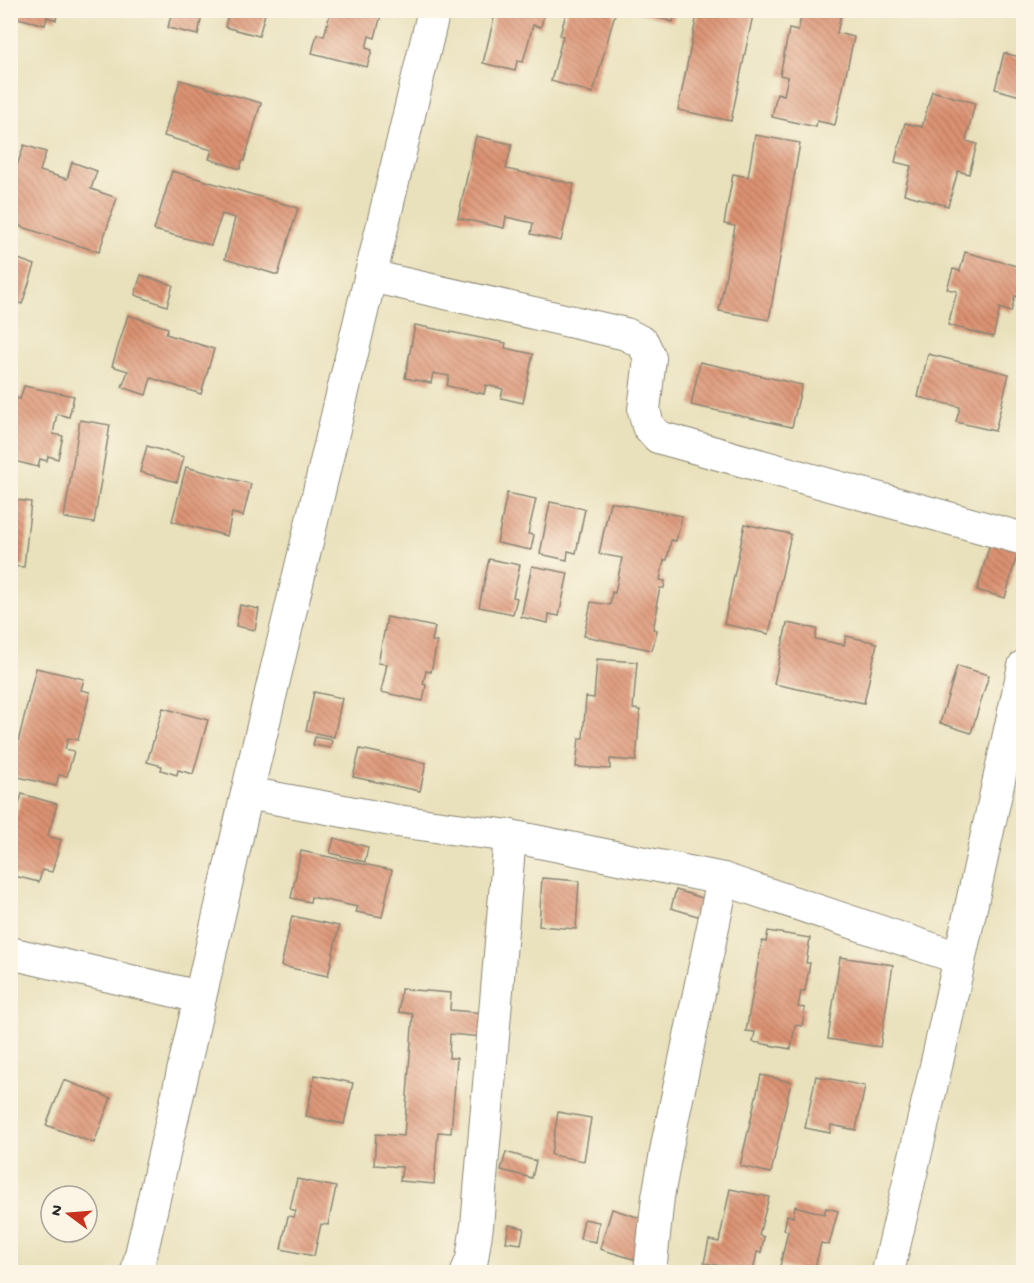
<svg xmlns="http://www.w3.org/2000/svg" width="1034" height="1283" font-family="'Gochi Hand',sans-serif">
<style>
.building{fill:url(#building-back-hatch)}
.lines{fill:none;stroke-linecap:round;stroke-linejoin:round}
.street-casing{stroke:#8a8674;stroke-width:34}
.street{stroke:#fff;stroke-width:32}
</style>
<defs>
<pattern id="building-back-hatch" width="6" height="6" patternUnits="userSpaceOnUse" patternTransform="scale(1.5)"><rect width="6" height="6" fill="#dc9272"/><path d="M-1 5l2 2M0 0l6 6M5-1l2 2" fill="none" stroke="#b3775e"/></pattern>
</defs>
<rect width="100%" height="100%" fill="#fcf5e5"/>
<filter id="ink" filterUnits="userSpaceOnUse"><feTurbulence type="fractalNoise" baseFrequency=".0167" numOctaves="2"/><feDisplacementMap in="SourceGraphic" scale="12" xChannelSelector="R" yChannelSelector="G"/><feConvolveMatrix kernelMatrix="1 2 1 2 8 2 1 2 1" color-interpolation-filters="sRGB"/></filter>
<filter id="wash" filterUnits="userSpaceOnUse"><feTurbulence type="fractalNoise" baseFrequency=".008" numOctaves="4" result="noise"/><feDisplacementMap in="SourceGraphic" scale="24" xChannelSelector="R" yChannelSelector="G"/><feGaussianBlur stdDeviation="1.35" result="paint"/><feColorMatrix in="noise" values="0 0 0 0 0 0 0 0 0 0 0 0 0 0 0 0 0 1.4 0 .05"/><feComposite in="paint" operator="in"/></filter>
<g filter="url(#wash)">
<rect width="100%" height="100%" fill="#e9e1bc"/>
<g id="blocks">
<!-- building -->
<g class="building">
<path d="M12,10H58L56,20L47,17L45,25L10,16Z"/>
<path d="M172,10H203L198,35L168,28Z"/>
<path d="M229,10H266L259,36L225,27Z"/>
<path d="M331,10L382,11L375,38L369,36L366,48L372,50L367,67L312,53L317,34L324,36Z"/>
<path d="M496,10H545L541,27L533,25L523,62L517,61L515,71L483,63Z"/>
<path d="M567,10H616L593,93L551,81L563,36L560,35Z"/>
<path d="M637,10H676L673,22L637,12Z"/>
<path d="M698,10H754L731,121L678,110Z"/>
<path d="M815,10H842L837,33L854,37L835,125L817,121L816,127L772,117L777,93L784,95L788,77L780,75L789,29L798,31L802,12L814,14Z"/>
<path d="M874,10H894L892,16Z"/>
<path d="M1004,53L1024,58V97L995,89Z"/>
<path d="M180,80L261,103L244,161H242L240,169L209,159L212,150L164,136Z"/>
<path d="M932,91L975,103L966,141L977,144L969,174L958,171L948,206L904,194L911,166L895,162L905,123L922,127Z"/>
<path d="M755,135L800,143L769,320L719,311L735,226L724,224L733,174L748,177Z"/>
<path d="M476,136L512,144L506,169L574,184L561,241L531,234L533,223L506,217L504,228L458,218Z"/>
<path d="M24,145L46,152L40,171L67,179L72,162L97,171L91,189L117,198L99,252L10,223V164L17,166Z"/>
<path d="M172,171L298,208L278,275L225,259L235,218L222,214L211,245L154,230Z"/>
<path d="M965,252L1024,268V282L1019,297L1015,296L1011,312L1000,308L993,337L948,325L957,291L947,289L953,269L960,271Z"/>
<path d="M10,256L35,265L22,304L10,300Z"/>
<path d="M141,275L173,285L167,306L135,295Z"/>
<path d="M128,315L168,328L166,334L214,349L201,394L151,378L146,395L122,387L128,371L112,366Z"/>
<path d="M415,325L506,343L505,348L533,354L523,403L501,398L503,389L486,385L484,394L447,386L449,376L433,373L431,383L405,378Z"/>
<path d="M928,354L1009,374L995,431L956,422L960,407L918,397Z"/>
<path d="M700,362L802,385L792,427L691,405Z"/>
<path d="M24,386L74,396L69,417L57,414L53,434L63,436L58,459L48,456L47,461L40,459L38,467L10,460V439L13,426H10V408L13,397L20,399Z"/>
<path d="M80,420L110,425L94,523L64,518Z"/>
<path d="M147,446L184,457L177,482L140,472Z"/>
<path d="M186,467L251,484L243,516L232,513L227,536L172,521Z"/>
<path d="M507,493L536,499L528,534L534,535L531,550L497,543Z"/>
<path d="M10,499L31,502L24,567L10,566Z"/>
<path d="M550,502L585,509L576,553L568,551L567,560L540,554Z"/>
<path d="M610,502L682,516L676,541L671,540L667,560H664L660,580L665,581L664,588H660L656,606H658L653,629L657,630L652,650L584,636L591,602L610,605L612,592L615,593L622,558L599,554Z"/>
<path d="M745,524L791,534L769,634L724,624Z"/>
<path d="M992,536L1020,544L1005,598L977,590Z"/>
<path d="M489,559L520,565L513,597L517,598L513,614L479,607Z"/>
<path d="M532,566L568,573L559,616L549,614L548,623L521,617Z"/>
<path d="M240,605L259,609L255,630L236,626Z"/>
<path d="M387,617L435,627L432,641L437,642L431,672L426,671L423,684L426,685L423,701L381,692L387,664L378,663Z"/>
<path d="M787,623L817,629L815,639L844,645L846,636L877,643L864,703L774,684Z"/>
<path d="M597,659L637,662L633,709L640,710L636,761L610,759V769L576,767L579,738H583L586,697L594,698Z"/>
<path d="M957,666L989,675L971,733L940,723Z"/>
<path d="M36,668L84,679L81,690L90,692L78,740L68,738L65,749L74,751L67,776L59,775L56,786L10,775Z"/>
<path d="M314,692L342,698L334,737L306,731Z"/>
<path d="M10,695H14L12,714H10Z"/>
<path d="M163,708L208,720L193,774L178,770L177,775L161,770L162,766L147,762Z"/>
<path d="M315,737L332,740L330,748L313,745Z"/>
<path d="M360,749L426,763L420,791L353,777Z"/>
<path d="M22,794L57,804L48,836L61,840L52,872L42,870L39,882L10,875V823L13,824Z"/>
<path d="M334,838L368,847L365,862L330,853Z"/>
<path d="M301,851L392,870L382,917L356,912L358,907L311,897L310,902L291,898Z"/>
<path d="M542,878L579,881L576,929L539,926Z"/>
<path d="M676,890L709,900L704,918L671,908Z"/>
<path d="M292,916L339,926L328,976L281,966Z"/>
<path d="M768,931L810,938L806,963H810L805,991H801L798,1007L805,1008L802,1026L795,1025L791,1049L753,1042L755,1032L746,1031L762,941L766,942Z"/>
<path d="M840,957L893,965L880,1047L828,1039Z"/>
<path d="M401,989L451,993L450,1010L484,1013L482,1037L450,1034L449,1058H457L451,1133L438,1132L434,1184L400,1181L402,1167L374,1165L376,1134L404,1136L413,1014L399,1012Z"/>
<path d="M315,1075L353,1083L344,1124L306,1116Z"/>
<path d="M761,1075L791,1082L771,1173L740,1166Z"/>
<path d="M816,1076L865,1086L856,1130L831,1125L830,1133L805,1128Z"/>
<path d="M64,1080L111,1098L94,1143L46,1125Z"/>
<path d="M558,1112L591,1118L584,1161L551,1155Z"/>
<path d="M506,1152L536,1161L532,1178L501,1170Z"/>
<path d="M297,1179L336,1187L328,1225L321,1224L314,1256L281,1249L288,1216L294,1217L296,1211L290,1209Z"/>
<path d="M730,1189L769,1197L759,1235L764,1237L761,1253L757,1252L753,1272L704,1263L709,1240L719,1242Z"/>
<path d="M795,1206L824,1214L826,1208L838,1211L829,1245L821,1243L814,1272H804L780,1266L788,1231L784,1230L787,1215L793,1217Z"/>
<path d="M612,1209L653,1222L640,1261L600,1249Z"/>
<path d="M584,1219L599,1222L596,1242L580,1239Z"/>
<path d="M509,1225L524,1228L521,1244L506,1242Z"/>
</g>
</g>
</g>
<g filter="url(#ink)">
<use href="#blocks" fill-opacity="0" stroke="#8a8674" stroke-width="1.5"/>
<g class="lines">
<!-- street casing -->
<g class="street-casing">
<g id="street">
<path d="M370,276L626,334L643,343L650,358L644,410L648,426L658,437L1024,539"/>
<path d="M247,793L397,821L510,836L723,879L959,958"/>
<path d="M10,953L200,997"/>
<path d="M137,1272L247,793L434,10"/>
<path d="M467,1272L472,1259L477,1226L510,836"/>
<path d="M650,1272L658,1197L668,1141L723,879"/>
<path d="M888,1272L937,1062L1024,666"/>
</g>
</g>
<!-- street -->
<use href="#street" class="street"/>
</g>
</g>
<!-- margin -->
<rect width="1034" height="1283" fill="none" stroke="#fcf5e5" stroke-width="36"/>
<!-- north arrow -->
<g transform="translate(69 1214) rotate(286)"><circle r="28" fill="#fcf5e5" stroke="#a8a49b" stroke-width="1.5"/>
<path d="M0-4.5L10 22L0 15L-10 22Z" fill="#c8321e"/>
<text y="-9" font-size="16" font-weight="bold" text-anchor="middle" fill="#2b2b2b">N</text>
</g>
</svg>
